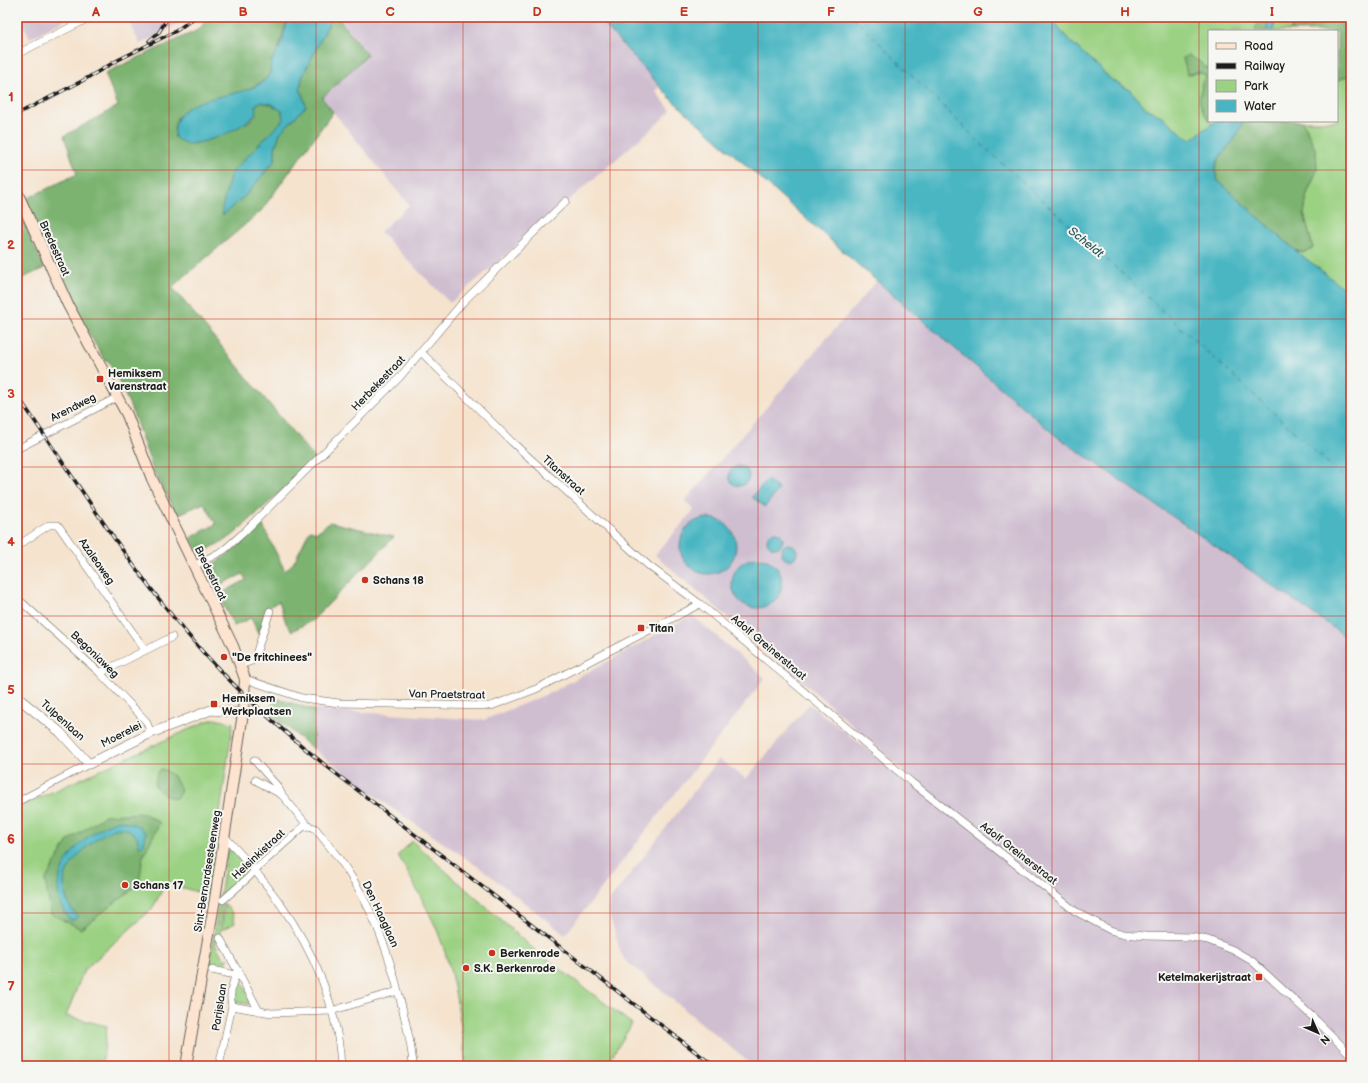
<svg xmlns="http://www.w3.org/2000/svg" width="1368" height="1083" font-family="'Balsamiq Sans',sans-serif">
<style>
.industrial{fill:#cfbed0}
.green{fill:#9bd183;stroke:#5c7650}
.forest{fill:#7cb371;stroke:#4c6846}
.water{fill:#48b6c2;stroke:#32696f}
.lines{fill:none;stroke-linecap:round;stroke-linejoin:round}
.ferry{stroke:#2e5a5e;stroke-width:1;stroke-dasharray:5 4;stroke-linecap:butt}
.minor-casing{stroke:#68625a;stroke-width:8}
.tertiary-casing{stroke:#68625a;stroke-width:10}
.secondary-casing{stroke:#68625a;stroke-width:12}
.minor{stroke:#fff;stroke-width:7}
.tertiary{stroke:#fff;stroke-width:9}
.secondary{stroke:#fde4d0;stroke-width:10}
.rail-casing{stroke:#1c1c1c;stroke-width:3.5}
.rail{stroke:#f6f6f2;stroke-width:2;stroke-dasharray:6;stroke-linecap:butt}
.grid{fill:none;stroke:#c8321e;stroke-width:1;stroke-opacity:0.55}
.poi-dot{fill:#c8321e;stroke:#f6f6f2;stroke-width:1.5}
.labels{text-anchor:middle;stroke-width:4;stroke-linejoin:round;paint-order:stroke}
.street-label{font-size:11px;fill:#1c1c1c;stroke:#f6f6f2}
.poi-label{font-size:11px;font-weight:bold;fill:#1c1c1c;stroke:#f6f6f2;text-anchor:start}
.water-label{font-size:12px;font-style:italic;fill:#2e5a5e;stroke:#f6f6f2}
.neatline{fill:none;stroke:#c8321e;stroke-width:1.5}
.grid-label{font-size:13px;text-anchor:middle;font-weight:bold;fill:#c8321e}
</style>
<rect width="100%" height="100%" fill="#f6f6f2"/>
<filter id="ink" filterUnits="userSpaceOnUse"><feTurbulence type="fractalNoise" baseFrequency=".025" numOctaves="2"/><feDisplacementMap in="SourceGraphic" scale="8" xChannelSelector="R" yChannelSelector="G"/><feConvolveMatrix kernelMatrix="1 2 1 2 8 2 1 2 1" color-interpolation-filters="sRGB"/></filter>
<filter id="wash" filterUnits="userSpaceOnUse"><feTurbulence type="fractalNoise" baseFrequency=".012" numOctaves="4" result="noise"/><feDisplacementMap in="SourceGraphic" scale="16" xChannelSelector="R" yChannelSelector="G"/><feGaussianBlur stdDeviation="0.9" result="paint"/><feColorMatrix in="noise" values="0 0 0 0 0 0 0 0 0 0 0 0 0 0 0 0 0 1.4 0 .05"/><feComposite in="paint" operator="in"/></filter>
<g filter="url(#wash)">
<rect width="100%" height="100%" fill="#f5e3ce"/>
<!-- industrial -->
<g class="industrial">
<path d="M19,17H70L30,38Z"/>
<path d="M126,17H191L140,44Z"/>
<path d="M343,17H603L682,68L655,91L671,110L657,124L450,303L380,232L409,205L322,98L367,55L340,21Z"/>
<path d="M881,276L1351,631V1066H753L625,960L620,951L608,909L610,900L719,759L746,779L809,704L953,816L831,706L655,555L694,510L685,501Z"/>
<path d="M692,615L765,678L565,935L486,872L389,806L296,736L310,709L484,720L552,692Z"/>
</g>
<!-- green -->
<g class="green">
<path d="M1050,17H1293L1291,31H1209V68L1184,61L1192,73H1202L1206,75L1201,84L1204,113L1212,124L1192,139L1187,138L1163,117L1147,109L1131,91L1113,81L1071,42L1061,31L1053,18Z"/>
<path d="M1351,74V294L1295,250L1303,253L1313,248L1304,214L1307,194L1317,170L1306,127L1301,121H1337V81Z"/>
<path d="M215,719L233,723L208,895L166,883L152,909L84,970L66,1016L107,1026L102,1066H17V808L207,721Z"/>
<path d="M412,841L531,947L632,1024L606,1066H466C460,1017 454,968 434,923C423,900 410,877 398,855Z"/>
<path d="M232,849L250,867L247,876L245,878L241,875L235,881L238,884L234,887L231,884L226,889L228,892L222,901L220,935L217,937L218,941L215,943L224,960L228,958L229,959L225,962L229,969L233,967L234,969L230,971L223,969L224,965L213,962L212,967L209,966L227,852Z"/>
<path d="M224,903L233,914L235,923L222,930Z"/>
<path d="M241,979L252,1003L248,1004L235,1002L233,998L237,980Z"/>
</g>
<!-- forest -->
<g class="forest">
<path d="M207,17H288L278,50L271,62V72L266,79L246,91L233,94L178,116L174,127L175,138L249,122L257,113L255,106L260,102L271,104L282,111L283,120L231,173L229,187L246,195L275,160V148L280,133L306,106L300,88L303,75L332,17H343L340,21L367,55L322,98L333,112L261,211L172,287L316,460L232,536L200,554L190,538L216,524L204,503L177,515L153,470L132,410L116,375L110,369L112,367L108,360L105,361L75,309L26,199L77,174L64,136L118,106L105,73L200,29Z"/>
<path d="M1259,17H1268L1267,31H1255Z"/>
<path d="M1293,17H1351V74L1337,81V31H1291Z"/>
<path d="M1188,55L1200,62L1206,68H1209V120C1195,101 1199,95 1206,75L1198,72L1187,75L1183,58Z"/>
<path d="M1243,121H1301L1306,127L1316,151L1317,170L1307,194L1304,214L1313,248C1306,254 1302,252 1295,250L1217,180C1212,162 1223,154 1233,141C1238,135 1240,128 1243,121Z"/>
<path d="M22,218L44,268L17,281V221Z"/>
<path d="M330,522L394,537L313,620L292,631L286,623L279,601L269,607L259,635L251,618L234,626L218,595L246,580L243,574L215,587L206,570L207,568L233,551L262,524L285,571L294,562L310,530L317,532Z"/>
<path d="M276,698L314,710L313,749L268,711Z"/>
<path d="M161,769C171,771 177,780 181,790L177,798C170,800 159,792 155,786L156,775Z"/>
<path d="M144,813L160,823L143,856L139,884L81,929L51,914L45,881L67,842L105,815Z"/>
</g>
<!-- water -->
<g class="water">
<path d="M288,17H332L303,75L300,88L306,106L280,133L275,148V160L246,195L223,215L222,209L231,173L283,120L282,111L271,104L260,102L255,106L257,113C242,129 211,142 189,144C185,144 179,140 175,138C170,88 240,104 266,79C272,73 269,70 271,62C272,58 276,54 279,49C283,39 286,28 288,17Z"/>
<path d="M598,17H1050L1053,18L1061,31L1071,42L1113,81L1131,91L1147,109L1163,117L1187,138L1192,139L1215,121H1243C1240,128 1238,135 1233,141C1223,154 1211,162 1217,180L1295,250L1351,294V640L1055,435L863,269L672,100Z"/>
<path d="M1268,17H1275L1274,31H1267Z"/>
<circle cx="739" cy="476" r="10"/>
<path d="M767,480L779,489L765,507L752,497Z"/>
<circle cx="708" cy="546" r="28"/>
<circle cx="775" cy="540" r="8"/>
<circle cx="789" cy="552" r="8"/>
<circle cx="757" cy="583" r="25"/>
<path d="M118,820L137,825L146,833L144,845L139,847C138,838 137,835 129,830C110,820 74,856 67,872C63,880 64,887 66,896C69,905 71,910 78,916L74,920H70C37,880 79,834 118,820Z"/>
</g>
<g class="lines">
<!-- ferry -->
<path class="ferry" d="M853,17L977,140L1351,484"/>
</g>
</g>
<g filter="url(#ink)">
<g class="lines">
<!-- minor casing -->
<g class="minor-casing">
<g id="minor">
<path d="M17,54L91,17"/>
<path d="M422,353L512,442L649,566L700,604L911,782L1075,911L1110,930L1124,934L1145,936L1191,937L1208,940L1233,950L1252,961L1264,972L1317,1021L1351,1055"/>
<path d="M17,449L112,400"/>
<path d="M17,546L49,525H58L145,650"/>
<path d="M194,566L224,550L242,534L399,378L463,302L566,201"/>
<path d="M17,598L100,673L146,721L151,733"/>
<path d="M241,665L254,660L255,657L270,611"/>
<path d="M100,673L172,637"/>
<path d="M245,679L302,698L339,703L491,706L536,689L700,604"/>
<path d="M254,760L278,787L282,795"/>
<path d="M255,780L282,795L308,826L315,828C325,841 336,854 345,867C373,908 390,955 401,1003C406,1023 412,1045 413,1066"/>
<path d="M17,802L89,764"/>
<path d="M224,836C285,900 336,975 341,1066"/>
<path d="M223,900L249,877L256,869L303,827L308,826"/>
<path d="M220,938L259,1011"/>
<path d="M212,970L235,975"/>
<path d="M232,1006L271,1013L331,1011L398,991"/>
<path d="M219,1066L232,1006C229,996 232,979 239,971"/>
</g>
</g>
<!-- tertiary casing -->
<g class="tertiary-casing">
<path id="tertiary" d="M17,697L60,732L89,764L151,733L211,710L243,713"/>
</g>
<!-- secondary casing -->
<g class="secondary-casing">
<path id="secondary" d="M17,192L68,305L127,415L152,479L233,646L245,679L243,713L215,899L186,1066"/>
</g>
<!-- minor -->
<use href="#minor" class="minor"/>
<!-- tertiary -->
<use href="#tertiary" class="tertiary"/>
<!-- secondary -->
<use href="#secondary" class="secondary"/>
<!-- rail casing -->
<g class="rail-casing">
<g id="rail">
<path d="M149,41L159,32L168,17"/>
<path d="M17,114L82,81L118,60L176,31L195,17"/>
<path d="M17,395C73,476 125,561 189,636C231,686 279,728 330,769L714,1066"/>
</g>
</g>
<!-- rail -->
<use href="#rail" class="rail"/>
</g>
</g>
<!-- grid -->
<path class="grid" d="M169,17V1066M316,17V1066M463,17V1066M610,17V1066M758,17V1066M905,17V1066M1052,17V1066M1199,17V1066M17,170H1351M17,319H1351M17,467H1351M17,616H1351M17,764H1351M17,913H1351"/>
<!-- markers -->
<g class="poi-dot">
<rect x="96" y="375" width="8" height="8" rx="2"/>
<circle cx="365" cy="580" r="4"/>
<rect x="637" y="624" width="8" height="8" rx="2"/>
<circle cx="224" cy="657" r="4"/>
<rect x="210" y="700" width="8" height="8" rx="2"/>
<circle cx="125" cy="885" r="4"/>
<circle cx="492" cy="953" r="4"/>
<circle cx="466" cy="968" r="4"/>
<rect x="1255" y="973" width="8" height="8" rx="2"/>
</g>
<g class="labels">
<!-- street labels -->
<g class="street-label">
<text transform="translate(55 248) rotate(66)" y="4">Bredestraat</text>
<text transform="translate(378 383) rotate(-46)" y="4">Herbekestraat</text>
<text transform="translate(73 407) rotate(-27)" y="4">Arendweg</text>
<text transform="translate(564 475) rotate(42)" y="4">Titanstraat</text>
<text transform="translate(97 561) rotate(55)" y="4">Azaleaweg</text>
<text transform="translate(211 573) rotate(64)" y="4">Bredestraat</text>
<text transform="translate(769 647) rotate(40)" y="4">Adolf Greinerstraat</text>
<text transform="translate(95 654) rotate(44)" y="4">Begoniaweg</text>
<text transform="translate(447 694) rotate(1)" y="4">Van Praetstraat</text>
<text transform="translate(63 720) rotate(42)" y="4">Tulpenlaan</text>
<text transform="translate(121 734) rotate(-27)" y="4">Moerelei</text>
<text transform="translate(1019 853) rotate(38)" y="4">Adolf Greinerstraat</text>
<text transform="translate(258 854) rotate(-43)" y="4">Helsinkistraat</text>
<text transform="translate(207 871) rotate(-81)" y="4">Sint-Bernardsesteenweg</text>
<text transform="translate(381 914) rotate(65)" y="4">Den Haaglaan</text>
<text transform="translate(219 1007) rotate(-81)" y="4">Parijslaan</text>
</g>
<!-- poi labels -->
<g class="poi-label">
<text x="108" y="377">Hemiksem<tspan x="108" dy="13">Varenstraat</tspan></text>
<text x="373" y="584">Schans 18</text>
<text x="649" y="632">Titan</text>
<text x="232" y="661">"De fritchinees"</text>
<text x="222" y="702">Hemiksem<tspan x="222" dy="13">Werkplaatsen</tspan></text>
<text x="133" y="889">Schans 17</text>
<text x="500" y="957">Berkenrode</text>
<text x="474" y="972">S.K. Berkenrode</text>
<text x="1251" y="981" text-anchor="end">Ketelmakerijstraat</text>
</g>
<!-- water labels -->
<g class="water-label">
<text transform="translate(1086 242) rotate(39)" y="4">Scheldt</text>
</g>
</g>
<!-- margin -->
<rect width="1368" height="1083" fill="none" stroke="#f6f6f2" stroke-width="44"/>
<!-- legend -->
<rect x="1208" y="30" width="130" height="92" fill="#f6f6f2" stroke="#9f9f9c"/>
<rect x="1216" y="43" width="20" height="6" fill="#fde4d0" stroke="#9f9f9c"/>
<text x="1244" y="50" font-size="12" fill="#1c1c1c">Road</text>
<rect x="1216" y="63" width="20" height="6" fill="#1c1c1c" stroke="#9f9f9c"/>
<text x="1244" y="70" font-size="12" fill="#1c1c1c">Railway</text>
<rect x="1216" y="80" width="20" height="12" fill="#9bd183" stroke="#9f9f9c"/>
<text x="1244" y="90" font-size="12" fill="#1c1c1c">Park</text>
<rect x="1216" y="100" width="20" height="12" fill="#48b6c2" stroke="#9f9f9c"/>
<text x="1244" y="110" font-size="12" fill="#1c1c1c">Water</text>
<!-- north arrow -->
<g transform="translate(1318 1033) rotate(135)" stroke="#f6f6f2" stroke-width="3" paint-order="stroke">
<path d="M0-3L7 15L0 10L-7 15Z" fill="#1c1c1c"/>
<text y="-6" font-size="11" font-weight="bold" text-anchor="middle" fill="#1c1c1c">N</text>
</g>
<rect x="22" y="22" width="1324" height="1039" class="neatline"/>
<g class="grid-label">
<text x="96" y="16">A</text>
<text x="243" y="16">B</text>
<text x="390" y="16">C</text>
<text x="537" y="16">D</text>
<text x="684" y="16">E</text>
<text x="831" y="16">F</text>
<text x="978" y="16">G</text>
<text x="1125" y="16">H</text>
<text x="1272" y="16">I</text>
<text x="11" y="101">1</text>
<text x="11" y="249">2</text>
<text x="11" y="398">3</text>
<text x="11" y="546">4</text>
<text x="11" y="694">5</text>
<text x="11" y="843">6</text>
<text x="11" y="991">7</text>
</g>
</svg>
